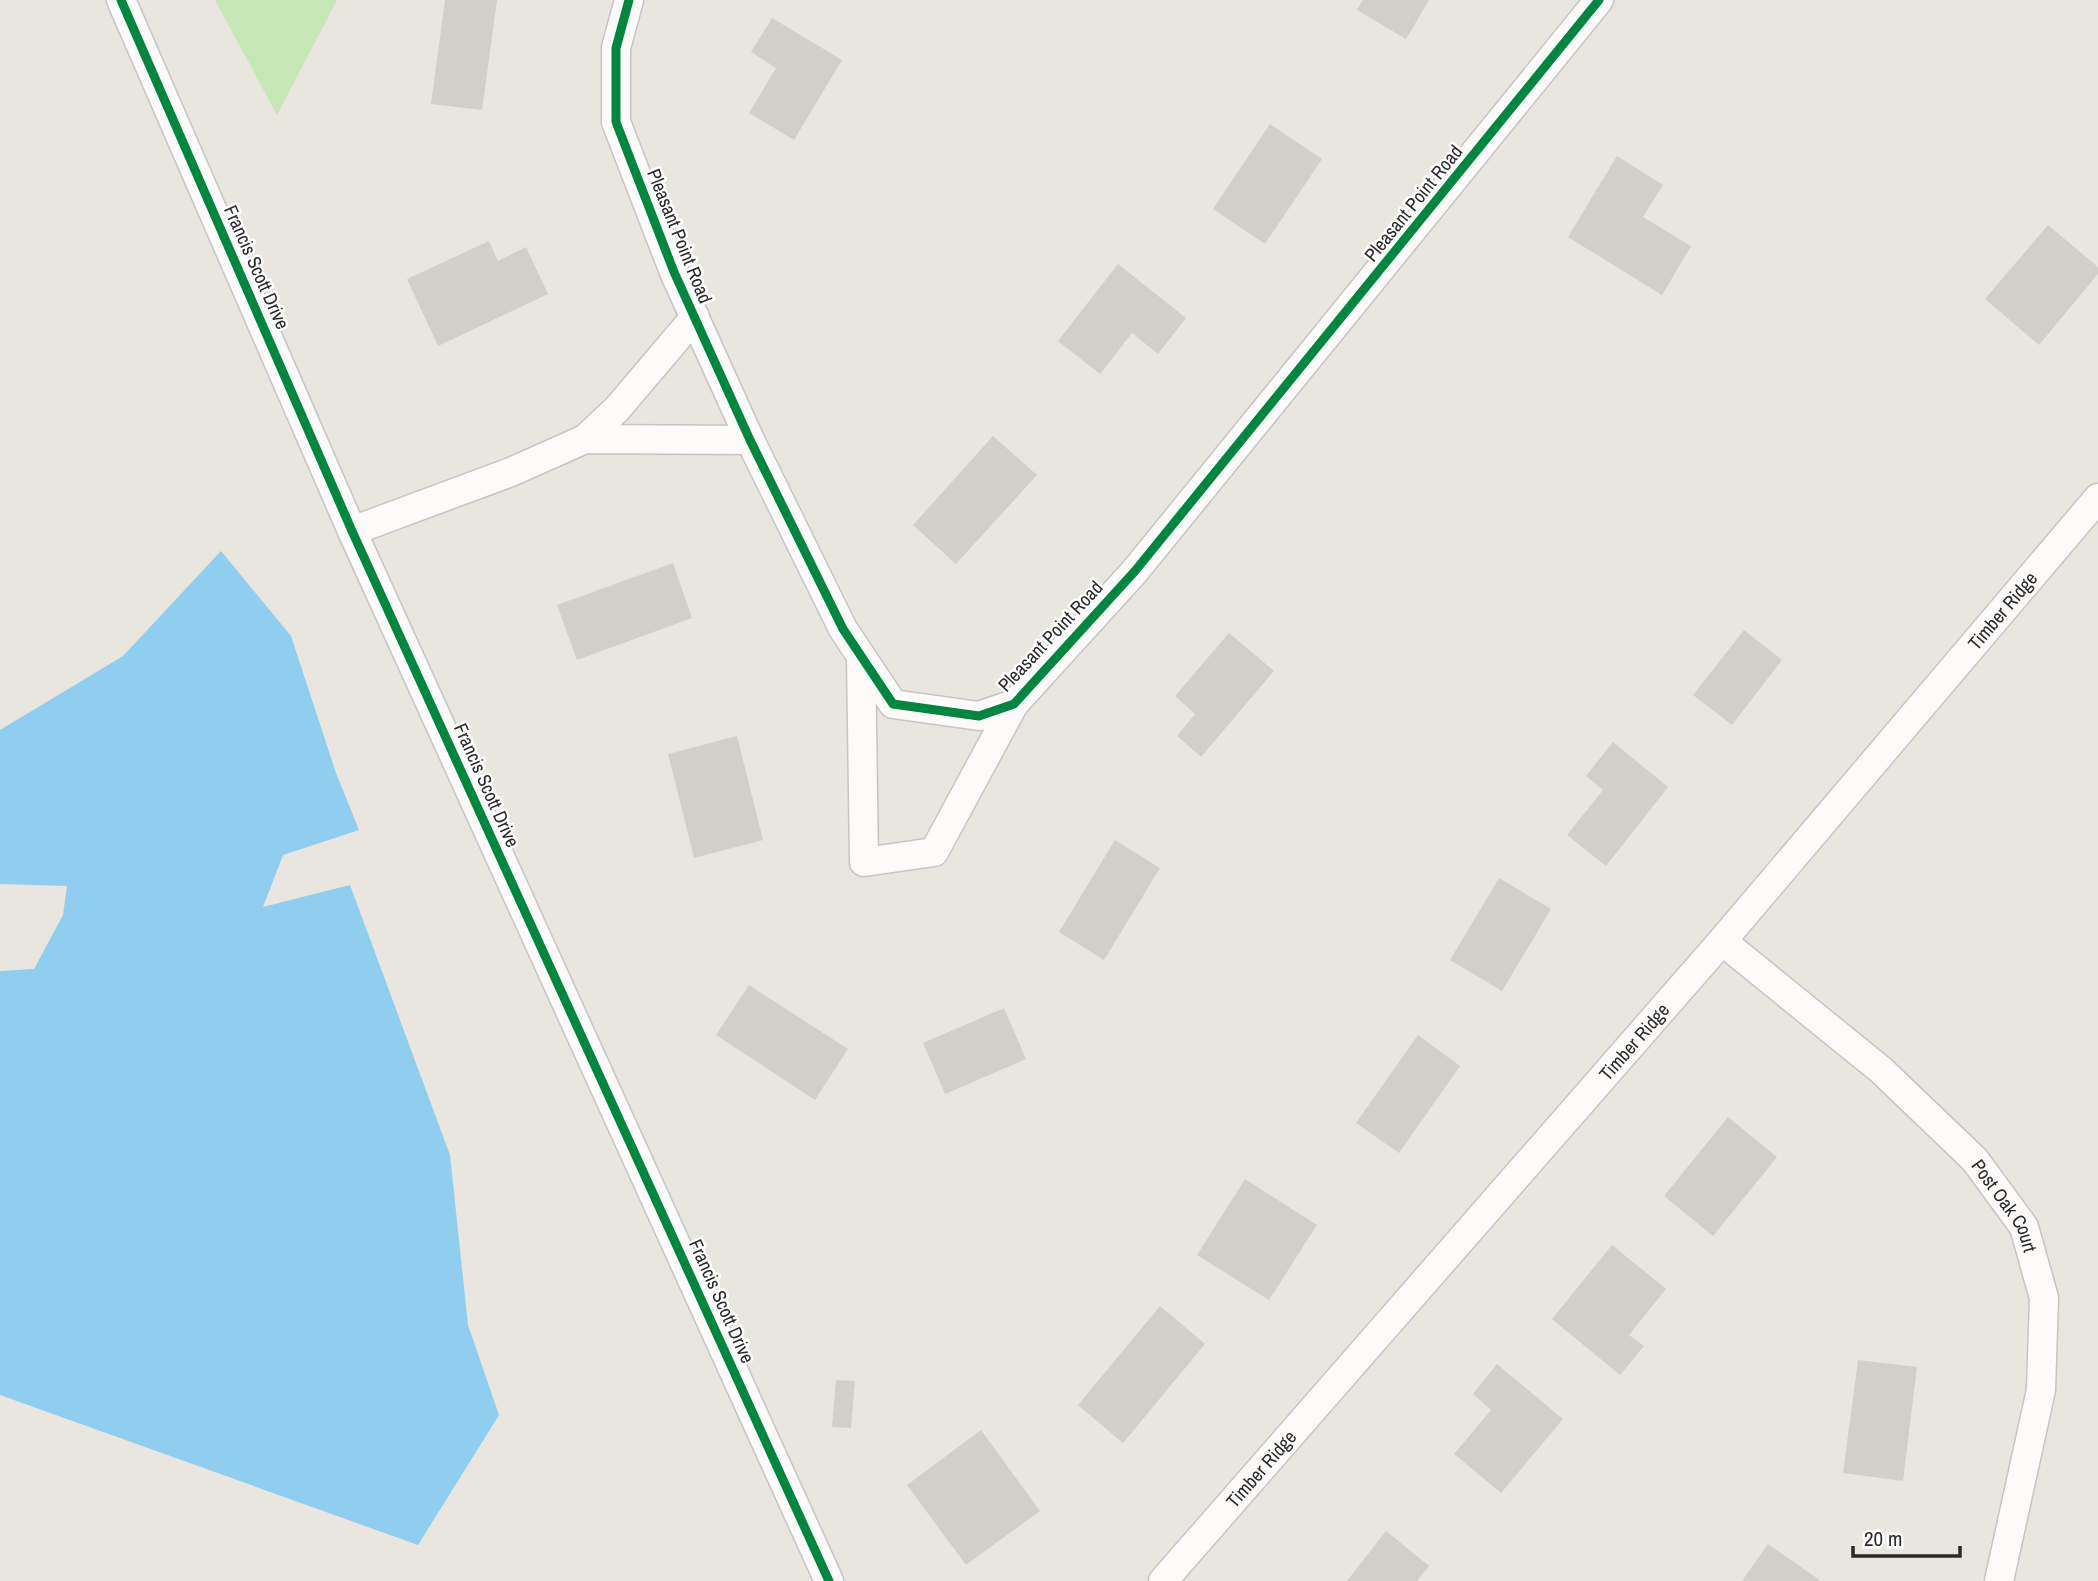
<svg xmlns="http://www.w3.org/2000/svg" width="2098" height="1581" font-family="'Archivo Narrow',sans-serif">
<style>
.green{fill:#c6e7b6}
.water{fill:#8fceee}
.building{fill:#d2cfca}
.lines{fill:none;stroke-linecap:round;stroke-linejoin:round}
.minor-casing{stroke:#c6c5c5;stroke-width:31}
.minor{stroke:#fcfbfa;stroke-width:28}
.cycleway-casing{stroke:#fff;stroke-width:13}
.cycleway{stroke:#00873e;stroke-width:9}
.labels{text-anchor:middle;stroke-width:5;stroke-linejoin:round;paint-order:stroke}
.street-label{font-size:19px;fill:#2a2a2a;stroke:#fff}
</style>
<rect width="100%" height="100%" fill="#e9e6df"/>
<!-- green -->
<path class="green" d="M215,0H337L277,115Z"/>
<!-- water -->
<path class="water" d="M221,551L291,636L336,773L359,830L283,855L263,907L350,885L450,1155L468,1325L499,1415L418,1545L0,1395V971L34,969L63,915L67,886L0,884V730L123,656Z"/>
<!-- building -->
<g class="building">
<path d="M445,0H497L482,110L431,104Z"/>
<path d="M1363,0H1429L1406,39L1357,10Z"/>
<path d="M772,18L842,60L794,140L749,113L776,68L751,52Z"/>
<path d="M1270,124L1322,159L1265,244L1213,209Z"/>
<path d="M1617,156L1663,185L1643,217L1691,246L1662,295L1568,237Z"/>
<path d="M2048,225L2098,267V274L2039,345L1985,299Z"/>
<path d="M489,241L498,261L526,247L548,294L438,346L407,279Z"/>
<path d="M1118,264L1186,318L1158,354L1132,333L1100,374L1058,341Z"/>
<path d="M993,436L1037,475L956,564L913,525Z"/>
<path d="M673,563L692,618L577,660L557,605Z"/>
<path d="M1744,630L1782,660L1732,725L1693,695Z"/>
<path d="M1229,633L1274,671L1201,757L1177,736L1195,714L1175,696Z"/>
<path d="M737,736L763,840L694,858L668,754Z"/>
<path d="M1613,742L1668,787L1606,866L1567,835L1603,790L1586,776Z"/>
<path d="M1115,840L1160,868L1104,960L1059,932Z"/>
<path d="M1499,878L1551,909L1502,991L1450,960Z"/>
<path d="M749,985L848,1049L815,1100L716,1035Z"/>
<path d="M1004,1008L1026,1059L945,1094L923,1043Z"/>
<path d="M1418,1035L1460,1066L1399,1153L1356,1123Z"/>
<path d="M1728,1117L1777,1157L1713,1236L1664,1196Z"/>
<path d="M1245,1179L1317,1225L1269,1300L1197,1255Z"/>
<path d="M1612,1245L1666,1289L1629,1335L1644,1346L1620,1375L1552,1319Z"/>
<path d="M1160,1306L1205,1344L1123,1443L1078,1405Z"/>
<path d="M1858,1360L1917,1367L1903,1481L1843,1473Z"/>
<path d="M1497,1364L1563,1419L1501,1493L1454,1454L1491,1410L1473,1394Z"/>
<path d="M836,1380L855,1381L851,1428L832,1427Z"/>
<path d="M981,1430L1040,1511L966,1565L907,1485Z"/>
<path d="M1386,1531L1429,1566L1417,1581H1347Z"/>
<path d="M1768,1544L1821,1581H1742Z"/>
</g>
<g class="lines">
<!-- minor casing -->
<g class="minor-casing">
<g id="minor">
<path d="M121,0L352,531L829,1581"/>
<path d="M629,0L616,48V122L674,272L750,440L843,629L893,704L979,716L1014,704L1135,571L1599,0"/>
<path d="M585,439L617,409L695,317"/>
<path d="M352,531L511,472L585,439L750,440"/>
<path d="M861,656L864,862L934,852L1014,704"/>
<path id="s1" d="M1722,941L1881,1070L1975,1160L2024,1227L2044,1298L2041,1390L1999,1581"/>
<path id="s2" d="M1163,1581L1722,941L2098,498"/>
</g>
</g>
<!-- minor -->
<use href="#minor" class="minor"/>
<!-- cycleway casing -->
<g class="cycleway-casing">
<g id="cycleway">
<path d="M121,0L352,531L829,1581"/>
<path d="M629,0L616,48V122L674,272L750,440L843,629L893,704L979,716L1014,704L1135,571L1599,0"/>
</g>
</g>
<!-- cycleway -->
<use href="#cycleway" class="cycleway"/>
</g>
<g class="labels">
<!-- street labels -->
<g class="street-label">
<text transform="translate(1413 203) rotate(-51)" y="7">Pleasant Point Road</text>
<text transform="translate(680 236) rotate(68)" y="7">Pleasant Point Road</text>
<text transform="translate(257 267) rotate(66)" y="7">Francis Scott Drive</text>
<text dy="7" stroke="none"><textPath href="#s2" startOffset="1283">Timber Ridge</textPath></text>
<text transform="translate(1050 636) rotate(-47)" y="7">Pleasant Point Road</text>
<text transform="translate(487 785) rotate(66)" y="7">Francis Scott Drive</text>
<text dy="7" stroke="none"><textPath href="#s2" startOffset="716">Timber Ridge</textPath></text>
<text dy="7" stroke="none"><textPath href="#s1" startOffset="390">Post Oak Court</textPath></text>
<text transform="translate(722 1301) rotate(66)" y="7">Francis Scott Drive</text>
<text dy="7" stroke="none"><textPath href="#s2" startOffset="149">Timber Ridge</textPath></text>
</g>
</g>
<!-- scale -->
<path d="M1853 1546v10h107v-10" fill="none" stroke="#2a2a2a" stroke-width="3.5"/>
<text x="1864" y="1546" font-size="21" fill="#2a2a2a" stroke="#ffffff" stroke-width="5" paint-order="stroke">20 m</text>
</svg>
